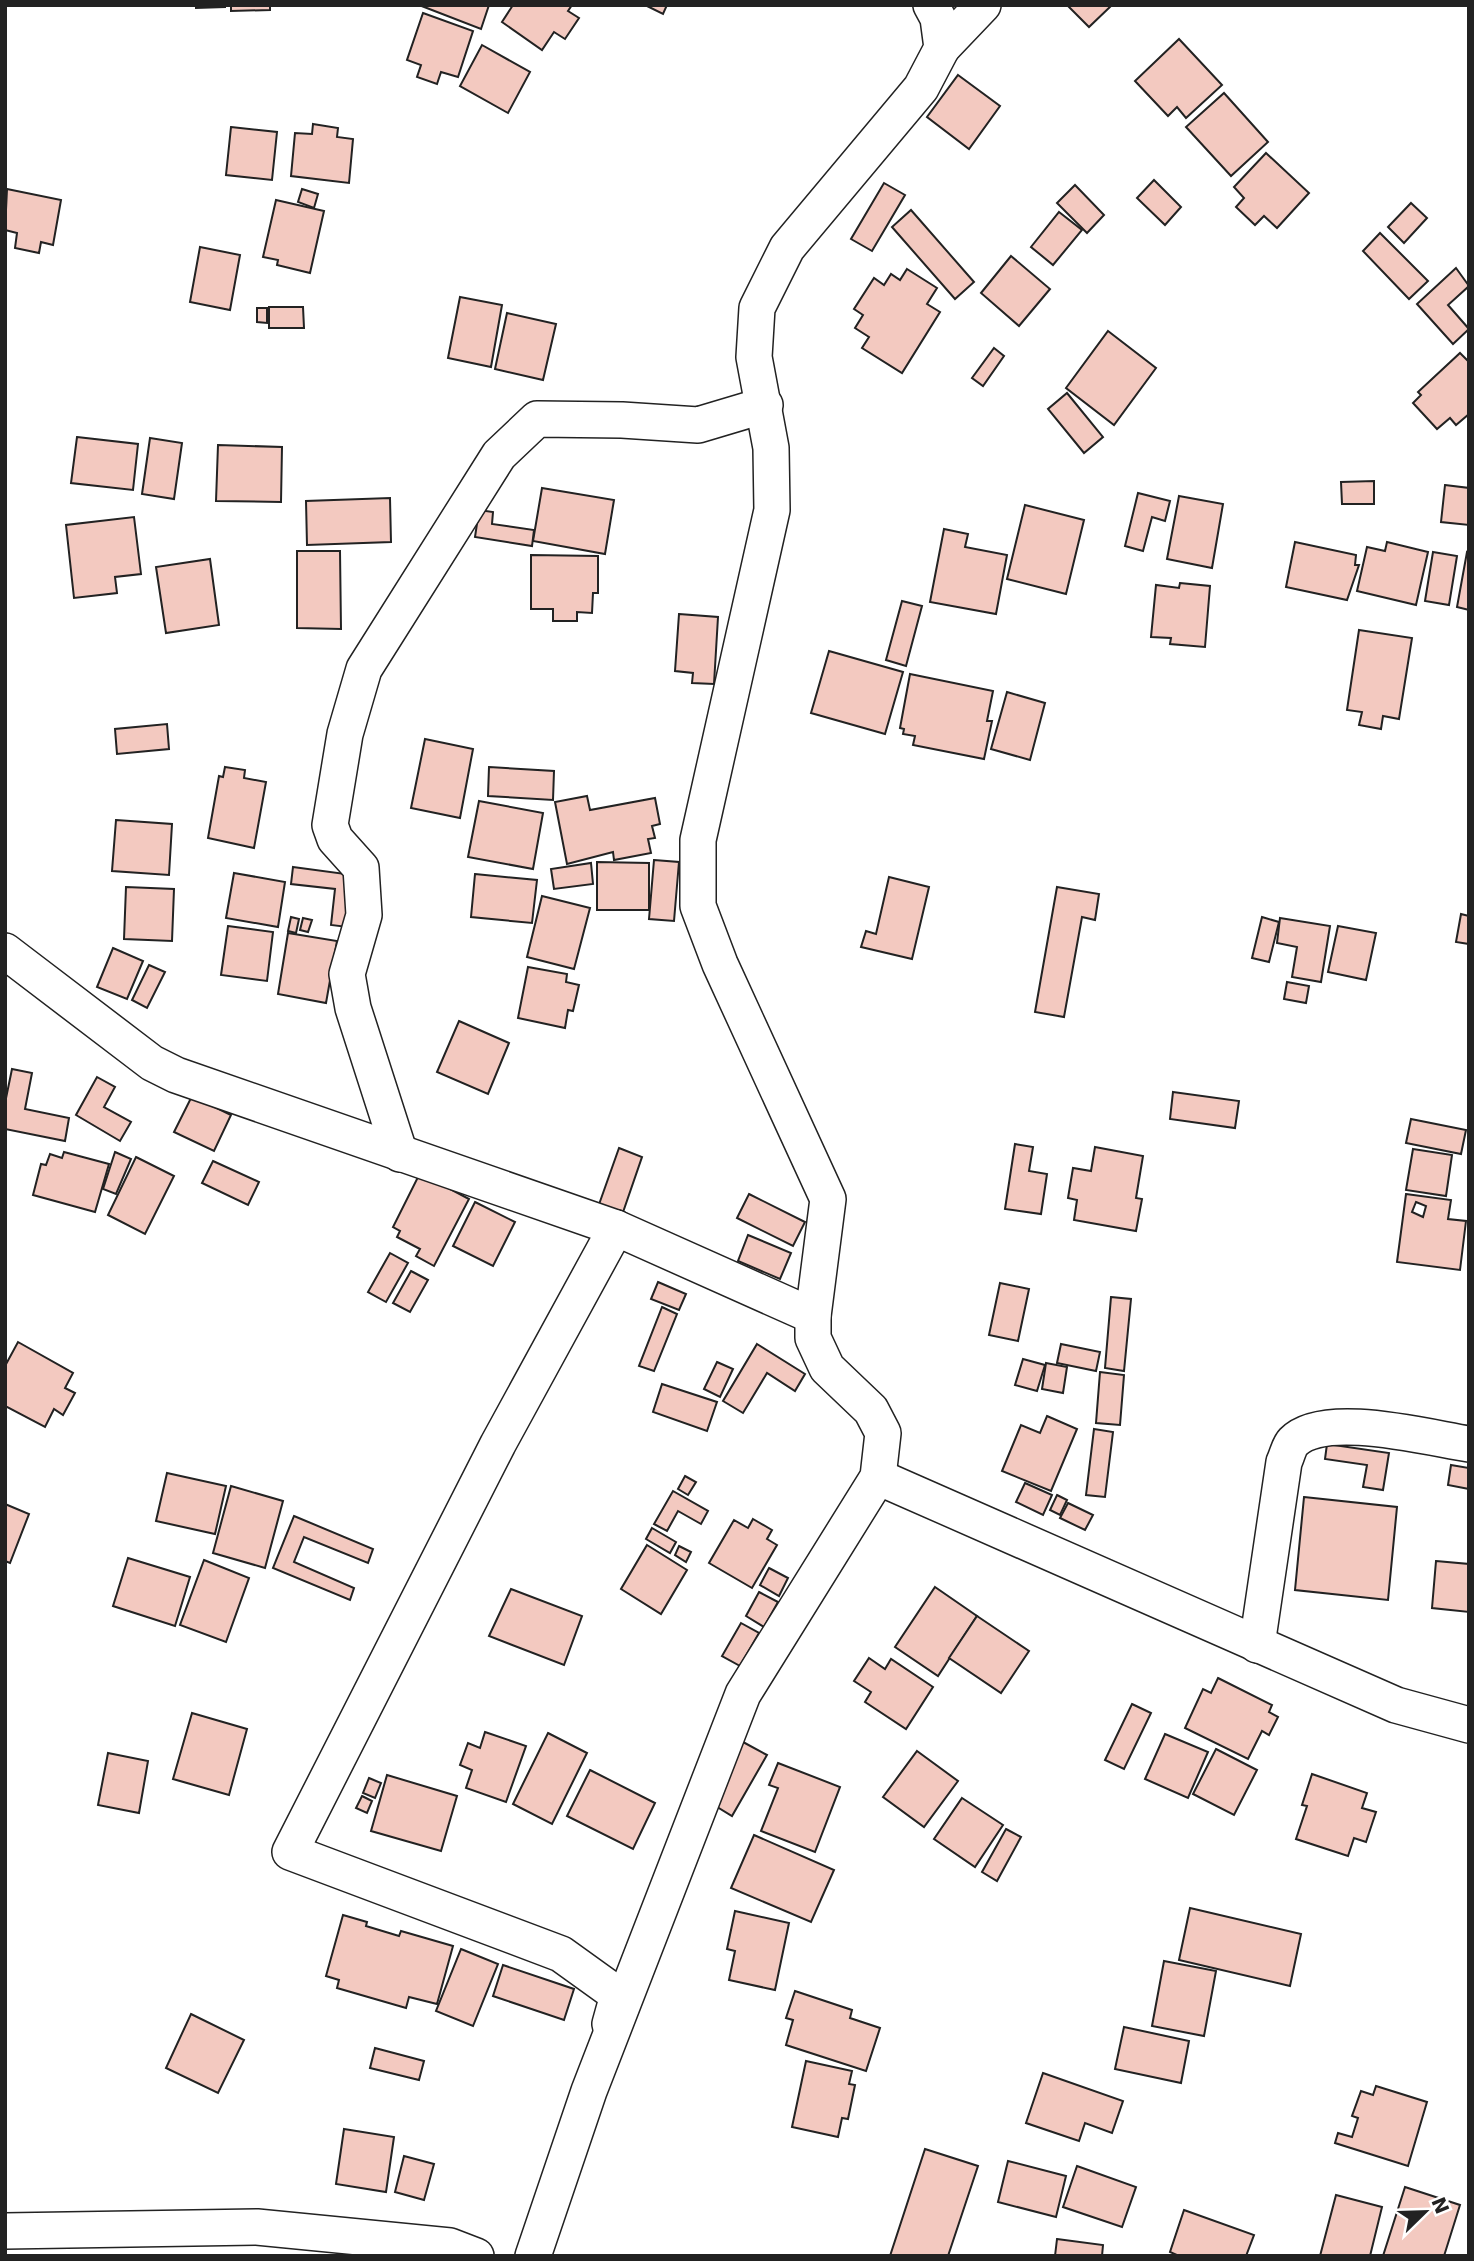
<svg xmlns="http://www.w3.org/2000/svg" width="1474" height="2261" font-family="'DejaVu Sans',sans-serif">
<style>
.building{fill:#f3c9c0;stroke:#222;stroke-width:2;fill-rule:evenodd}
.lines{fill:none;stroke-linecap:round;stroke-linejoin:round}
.minor-casing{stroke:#222;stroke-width:38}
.minor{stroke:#fff;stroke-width:35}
</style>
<rect width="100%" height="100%" fill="#fff"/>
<!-- building -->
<g class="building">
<path d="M196,5H225V7L196,8Z"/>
<path d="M231,5H270V10L231,11Z"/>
<path d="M419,5H489L481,29Z"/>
<path d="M513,5H572L568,11L579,18L565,39L554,32L542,50L502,22Z"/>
<path d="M645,5H667L663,14Z"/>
<path d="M1067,5H1112L1089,27Z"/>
<path d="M423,13L473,31L458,77L441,72L437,84L417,77L421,65L407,60Z"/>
<path d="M1179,39L1222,85L1186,118L1177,107L1168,116L1135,81Z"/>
<path d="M482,45L530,72L508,113L460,86Z"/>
<path d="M958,75L1000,106L969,149L927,117Z"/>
<path d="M1224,93L1268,142L1231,176L1186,127Z"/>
<path d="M313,124L338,128L337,137L353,139L349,183L291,176L295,133L312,134Z"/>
<path d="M231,127L277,132L272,180L226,175Z"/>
<path d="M1266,153L1309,193L1277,228L1264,216L1255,225L1236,207L1244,198L1234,187Z"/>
<path d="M1154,180L1181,207L1165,225L1137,198Z"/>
<path d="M884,183L905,195L872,251L851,239Z"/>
<path d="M1075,185L1104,215L1087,233L1057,203Z"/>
<path d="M7,189L61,200L53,245L41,242L39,253L15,248L17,233L5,230Z"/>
<path d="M302,189L318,194L314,208L298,202Z"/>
<path d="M276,200L324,211L310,273L277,265L278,260L263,257Z"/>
<path d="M1411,203L1427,218L1404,243L1388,227Z"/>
<path d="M911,210L974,282L955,299L892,227Z"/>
<path d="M1059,212L1082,230L1053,265L1031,247Z"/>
<path d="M1380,233L1428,281L1409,299L1363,251Z"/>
<path d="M200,247L240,255L230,310L190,302Z"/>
<path d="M1011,256L1050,289L1019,326L981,293Z"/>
<path d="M1456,268L1469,286L1448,305L1469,329L1453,344L1417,304Z"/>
<path d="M907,269L937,288L927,304L940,312L902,373L862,348L869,337L855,328L863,315L854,309L874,278L884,285L891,274L900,280Z"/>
<path d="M460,297L502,305L491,367L448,358Z"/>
<path d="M269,307H303L304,328H269Z"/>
<path d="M257,308H267V323L257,322Z"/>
<path d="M507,313L556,324L543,380L495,369Z"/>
<path d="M1108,331L1156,368L1114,425L1066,388Z"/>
<path d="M994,348L1004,356L983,386L972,378Z"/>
<path d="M1460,353L1469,362V414L1456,425L1450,418L1437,429L1413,403L1421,395L1418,392Z"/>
<path d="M1067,393L1103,437L1084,453L1048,409Z"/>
<path d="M77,437L138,444L133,490L71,483Z"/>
<path d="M150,438L182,443L174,499L142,494Z"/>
<path d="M218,445L282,447L281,502L216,501Z"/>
<path d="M1374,481V504H1342L1341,482Z"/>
<path d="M1445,485L1469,488V525L1441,522Z"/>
<path d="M542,488L614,500L605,554L533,541Z"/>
<path d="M1138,493L1170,501L1165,521L1152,517L1143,551L1125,546Z"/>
<path d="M1179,496L1223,504L1212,568L1167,559Z"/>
<path d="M390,498L391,542L307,545L306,501Z"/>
<path d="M1025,505L1084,520L1066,594L1007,579Z"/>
<path d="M479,510L493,512L492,524L534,530L532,546L475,537Z"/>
<path d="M134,517L141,574L115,577L117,593L74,598L66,525Z"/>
<path d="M944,529L968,534L965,547L1007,555L996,614L930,602Z"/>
<path d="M1295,542L1356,555L1355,565H1359L1347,600L1286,587Z"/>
<path d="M1387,542L1428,552L1416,605L1357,591L1367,547L1385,551Z"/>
<path d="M297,551H340L341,629L297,628Z"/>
<path d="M1433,552L1457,556L1449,605L1425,601Z"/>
<path d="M1467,552L1469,553V610L1457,607Z"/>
<path d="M531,555L598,556V593H593L592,613L577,612V621H553V609H531Z"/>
<path d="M210,559L219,625L166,633L156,567Z"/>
<path d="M1180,583L1210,586L1205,647L1170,644L1171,638L1151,637L1156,585L1179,588Z"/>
<path d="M902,601L922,606L906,666L886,660Z"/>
<path d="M679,614L718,617L714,684L692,683L693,673L675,671Z"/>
<path d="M1359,630L1412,638L1399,719L1383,716L1381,729L1359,725L1362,712L1347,710Z"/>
<path d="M829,651L903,672L885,734L811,713Z"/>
<path d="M910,674L993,691L987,721H992L984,759L913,745L915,736L903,734L904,729L900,728Z"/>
<path d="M1007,692L1045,703L1030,760L991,749Z"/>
<path d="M167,724L169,749L117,754L115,729Z"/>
<path d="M425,739L473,749L460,818L411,808Z"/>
<path d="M225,767L245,770L244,778L266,782L254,848L208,838L219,776L223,777Z"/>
<path d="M489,767L554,771L553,800L488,796Z"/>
<path d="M587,796L590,810L655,798L660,824L652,826L655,838L648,839L651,853L614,860L613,852L567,864L555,802Z"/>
<path d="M479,801L543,813L533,869L468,857Z"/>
<path d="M116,820L172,824L169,875L112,871Z"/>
<path d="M654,860L679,862L674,921L649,919Z"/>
<path d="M597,862L649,863V910H597Z"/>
<path d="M591,863L593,884L554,889L551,869Z"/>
<path d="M293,867L353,875L347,927L331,925L335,889L291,884Z"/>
<path d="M234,873L285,882L278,927L226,918Z"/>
<path d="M475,874L537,880L532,923L471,917Z"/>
<path d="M889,877L929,887L912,959L861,947L866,931L876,934Z"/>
<path d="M126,887L174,889L172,941L124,939Z"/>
<path d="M1057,887L1099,894L1095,920L1082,917L1064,1017L1035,1012Z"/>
<path d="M542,896L590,908L574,969L527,957Z"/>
<path d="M1461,914L1469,916V944L1456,942Z"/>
<path d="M291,917L299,919L296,933L288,931Z"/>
<path d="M1262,917L1279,922L1269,962L1252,958Z"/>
<path d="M303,918L312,920L308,932L300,930Z"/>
<path d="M1280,918L1330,926L1321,982L1292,977L1297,947L1277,943Z"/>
<path d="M228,926L273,932L267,981L221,975Z"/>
<path d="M1338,926L1376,933L1366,980L1328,972Z"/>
<path d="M288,933L337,941L326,1003L278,994Z"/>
<path d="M113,948L143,961L127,999L97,987Z"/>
<path d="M149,965L165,972L147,1008L132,1000Z"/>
<path d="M528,967L567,974L566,982L579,985L573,1011L568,1010L565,1028L518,1018Z"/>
<path d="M1287,982L1309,986L1306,1003L1284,999Z"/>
<path d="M459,1021L509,1043L488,1094L437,1072Z"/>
<path d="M12,1069L32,1073L25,1109L69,1118L65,1141L5,1129V1103Z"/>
<path d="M97,1077L115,1087L104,1107L131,1122L120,1141L76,1115Z"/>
<path d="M1173,1092L1239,1101L1235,1128L1170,1119Z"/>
<path d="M192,1096L231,1115L214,1151L174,1132Z"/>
<path d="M1411,1119L1466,1130L1461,1154L1406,1143Z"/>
<path d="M1015,1144L1033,1147L1029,1171L1047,1174L1041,1214L1005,1209Z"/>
<path d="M1095,1147L1143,1156L1136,1198L1142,1199L1136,1231L1074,1220L1077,1200L1068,1198L1073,1168L1091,1171Z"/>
<path d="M619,1148L642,1157L621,1218L597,1210Z"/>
<path d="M1413,1149L1452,1155L1446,1196L1406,1190Z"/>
<path d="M64,1152L109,1164L95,1212L33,1195L41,1164L46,1165L50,1154L62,1158Z"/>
<path d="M115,1152L131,1159L116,1194L103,1189Z"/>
<path d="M136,1157L174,1176L145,1234L108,1215Z"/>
<path d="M213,1161L259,1182L248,1205L202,1183Z"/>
<path d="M420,1173L469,1199L434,1266L416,1256L420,1249L397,1237L400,1231L393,1227Z"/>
<path d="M749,1194L805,1222L793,1246L737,1218Z"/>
<path d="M1406,1194L1451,1200L1448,1219L1466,1221L1460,1270L1397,1262ZM1416,1202L1426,1206L1423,1217L1412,1212Z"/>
<path d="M475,1202L515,1222L493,1266L453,1246Z"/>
<path d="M748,1235L791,1253L780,1279L738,1261Z"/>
<path d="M390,1253L408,1263L386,1302L368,1292Z"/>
<path d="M411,1271L428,1280L410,1312L393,1303Z"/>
<path d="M658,1282L686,1294L679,1310L651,1299Z"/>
<path d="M1000,1283L1029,1289L1018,1341L989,1335Z"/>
<path d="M1111,1297L1131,1299L1124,1371L1105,1368Z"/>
<path d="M662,1307L677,1314L654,1371L639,1366Z"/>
<path d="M18,1342L73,1373L65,1388L75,1393L63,1415L54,1409L45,1427L5,1406V1366Z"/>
<path d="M757,1344L805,1374L795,1391L767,1373L743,1413L723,1401Z"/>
<path d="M1061,1344L1100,1352L1096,1371L1057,1363Z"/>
<path d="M1023,1359L1045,1365L1037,1391L1015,1385Z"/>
<path d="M717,1362L733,1369L720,1397L704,1389Z"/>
<path d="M1046,1363L1067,1367L1063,1393L1042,1389Z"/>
<path d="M1100,1372L1124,1375L1120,1425L1096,1423Z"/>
<path d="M662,1384L717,1402L707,1431L653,1412Z"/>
<path d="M1047,1416L1077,1429L1051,1491L1002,1471L1021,1425L1040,1433Z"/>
<path d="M1094,1429L1113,1432L1105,1497L1086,1495Z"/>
<path d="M1327,1444L1389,1453L1383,1490L1363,1487L1367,1465L1325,1459Z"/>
<path d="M1451,1465L1469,1468V1489L1448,1485Z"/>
<path d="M167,1473L226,1486L215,1534L156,1521Z"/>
<path d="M685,1476L696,1482L688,1495L678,1489Z"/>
<path d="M1025,1483L1052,1495L1043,1515L1016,1502Z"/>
<path d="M231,1486L283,1501L265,1568L213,1553Z"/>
<path d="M673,1491L708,1511L701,1524L678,1511L667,1531L654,1524Z"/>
<path d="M1057,1495L1067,1500L1060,1515L1050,1510Z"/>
<path d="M1304,1497L1397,1507L1388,1600L1295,1590Z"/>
<path d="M1068,1503L1093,1515L1085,1530L1060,1518Z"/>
<path d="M5,1504L29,1514L10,1563L5,1561Z"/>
<path d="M294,1516L373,1549L368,1563L304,1537L294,1562L354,1588L350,1600L273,1568Z"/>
<path d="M753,1519L772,1530L767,1539L777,1545L752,1588L709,1563L734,1520L748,1528Z"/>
<path d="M652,1528L676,1542L670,1553L646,1539Z"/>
<path d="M647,1545L687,1570L661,1614L621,1589Z"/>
<path d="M679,1546L691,1552L686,1562L675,1555Z"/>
<path d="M128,1558L190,1577L175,1626L113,1606Z"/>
<path d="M204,1560L249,1578L226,1642L180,1625Z"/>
<path d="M1436,1561L1469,1564V1612L1432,1608Z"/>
<path d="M769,1568L788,1578L779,1596L760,1585Z"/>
<path d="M935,1587L977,1616L938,1676L895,1647Z"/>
<path d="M511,1589L582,1616L564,1665L489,1636Z"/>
<path d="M759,1592L778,1602L764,1627L746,1616Z"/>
<path d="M977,1616L1029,1651L1001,1693L949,1658Z"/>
<path d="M741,1623L759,1633L740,1666L722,1656Z"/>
<path d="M869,1658L885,1669L891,1659L933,1687L906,1729L865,1702L871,1692L854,1681Z"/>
<path d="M1218,1678L1272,1705L1269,1712L1278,1717L1269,1735L1262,1731L1248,1759L1185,1728L1203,1689L1211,1693Z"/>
<path d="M1132,1704L1151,1713L1124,1769L1105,1760Z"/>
<path d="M192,1713L247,1729L229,1795L173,1779Z"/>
<path d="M485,1732L526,1746L506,1802L466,1788L472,1770L460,1765L468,1743L480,1748Z"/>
<path d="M548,1733L587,1753L552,1824L513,1804Z"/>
<path d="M1165,1734L1208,1752L1188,1798L1145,1779Z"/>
<path d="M743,1742L767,1755L732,1816L709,1802Z"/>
<path d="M1216,1749L1257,1770L1234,1815L1193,1794Z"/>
<path d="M917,1751L958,1781L924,1827L883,1797Z"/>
<path d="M108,1753L148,1761L139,1813L98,1805Z"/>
<path d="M778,1763L840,1787L815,1852L761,1831L778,1788L769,1785Z"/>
<path d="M590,1770L655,1803L633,1849L567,1816Z"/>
<path d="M1312,1774L1367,1793L1362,1808L1376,1812L1366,1842L1354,1838L1348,1856L1296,1839L1307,1806L1302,1805Z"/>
<path d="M387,1775L457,1796L441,1851L371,1831Z"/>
<path d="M369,1778L381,1783L375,1798L363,1793Z"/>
<path d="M362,1796L372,1801L367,1813L356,1808Z"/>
<path d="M962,1798L1003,1825L975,1867L934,1839Z"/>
<path d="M1006,1829L1021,1837L997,1881L982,1872Z"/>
<path d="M754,1835L834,1870L811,1922L731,1888Z"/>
<path d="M1190,1908L1301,1934L1290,1986L1179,1960Z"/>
<path d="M735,1911L789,1923L775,1990L729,1980L735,1951L727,1949Z"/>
<path d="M343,1915L367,1922L366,1926L399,1936L401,1931L453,1946L437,2004L409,1997L406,2008L337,1988L339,1980L326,1976Z"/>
<path d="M461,1949L498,1964L473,2026L436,2011Z"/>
<path d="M1164,1961L1216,1971L1204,2036L1152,2026Z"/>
<path d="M503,1965L574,1989L564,2020L493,1996Z"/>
<path d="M795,1991L852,2010L850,2018L880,2028L866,2071L786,2045L793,2020L786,2018Z"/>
<path d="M191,2014L244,2040L218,2093L166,2068Z"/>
<path d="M1124,2027L1189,2041L1181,2083L1115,2069Z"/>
<path d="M375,2048L424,2061L419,2080L370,2068Z"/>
<path d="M806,2061L852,2071L849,2084L855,2085L848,2119L842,2118L838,2137L792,2127Z"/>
<path d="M1043,2073L1123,2101L1112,2133L1085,2123L1079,2141L1026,2123Z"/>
<path d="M1376,2086L1427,2102L1408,2166L1335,2143L1338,2133L1352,2137L1358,2118L1352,2116L1361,2091L1373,2095Z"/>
<path d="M344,2129L394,2137L386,2192L336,2184Z"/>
<path d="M925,2149L978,2166L948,2256H890Z"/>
<path d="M404,2156L434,2164L424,2200L395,2192Z"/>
<path d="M1008,2161L1066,2176L1056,2217L998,2202Z"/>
<path d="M1077,2166L1136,2187L1122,2227L1063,2207Z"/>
<path d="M1405,2187L1460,2205L1444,2256H1383Z"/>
<path d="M1336,2195L1382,2207L1370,2256H1320Z"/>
<path d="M1184,2210L1254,2235L1246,2256H1179L1170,2252Z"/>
<path d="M1057,2239L1103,2245L1102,2256H1055Z"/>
</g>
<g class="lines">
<!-- minor casing -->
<g class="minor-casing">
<g id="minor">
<path d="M942,48L983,5"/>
<path d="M5,951L152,1063L176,1075L616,1228L813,1316"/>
<path d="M400,1154L353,1008L347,974L364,915L361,868L335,839L330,825L345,734L364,669L499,455L537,419L622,420L698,425L765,405"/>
<path d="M878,1477L1396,1705L1469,1725"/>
<path d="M1257,1645L1284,1462C1287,1456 1289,1446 1293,1442C1324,1410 1429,1438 1469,1444"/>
<path d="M610,2024L618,1995L561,1954L290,1852L498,1444L616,1228"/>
<path d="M5,2231L257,2227L450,2246L476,2256"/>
<path d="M533,2256L589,2091L743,1694L878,1477L883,1433L871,1410L827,1368L813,1338V1316L828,1199L720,964L698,906V840L772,510L771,448L754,357L757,308L787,248L921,88L942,48L938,18L931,5"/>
</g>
</g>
<!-- minor -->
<use href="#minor" class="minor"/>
</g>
<!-- border -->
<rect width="1474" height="2261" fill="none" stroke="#222222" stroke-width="14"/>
<!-- north arrow -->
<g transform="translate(1425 2212) rotate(67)" stroke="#ffffff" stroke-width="5" paint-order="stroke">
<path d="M0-5L12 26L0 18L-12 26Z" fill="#222222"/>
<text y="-10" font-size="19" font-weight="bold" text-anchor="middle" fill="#222222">N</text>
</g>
</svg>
